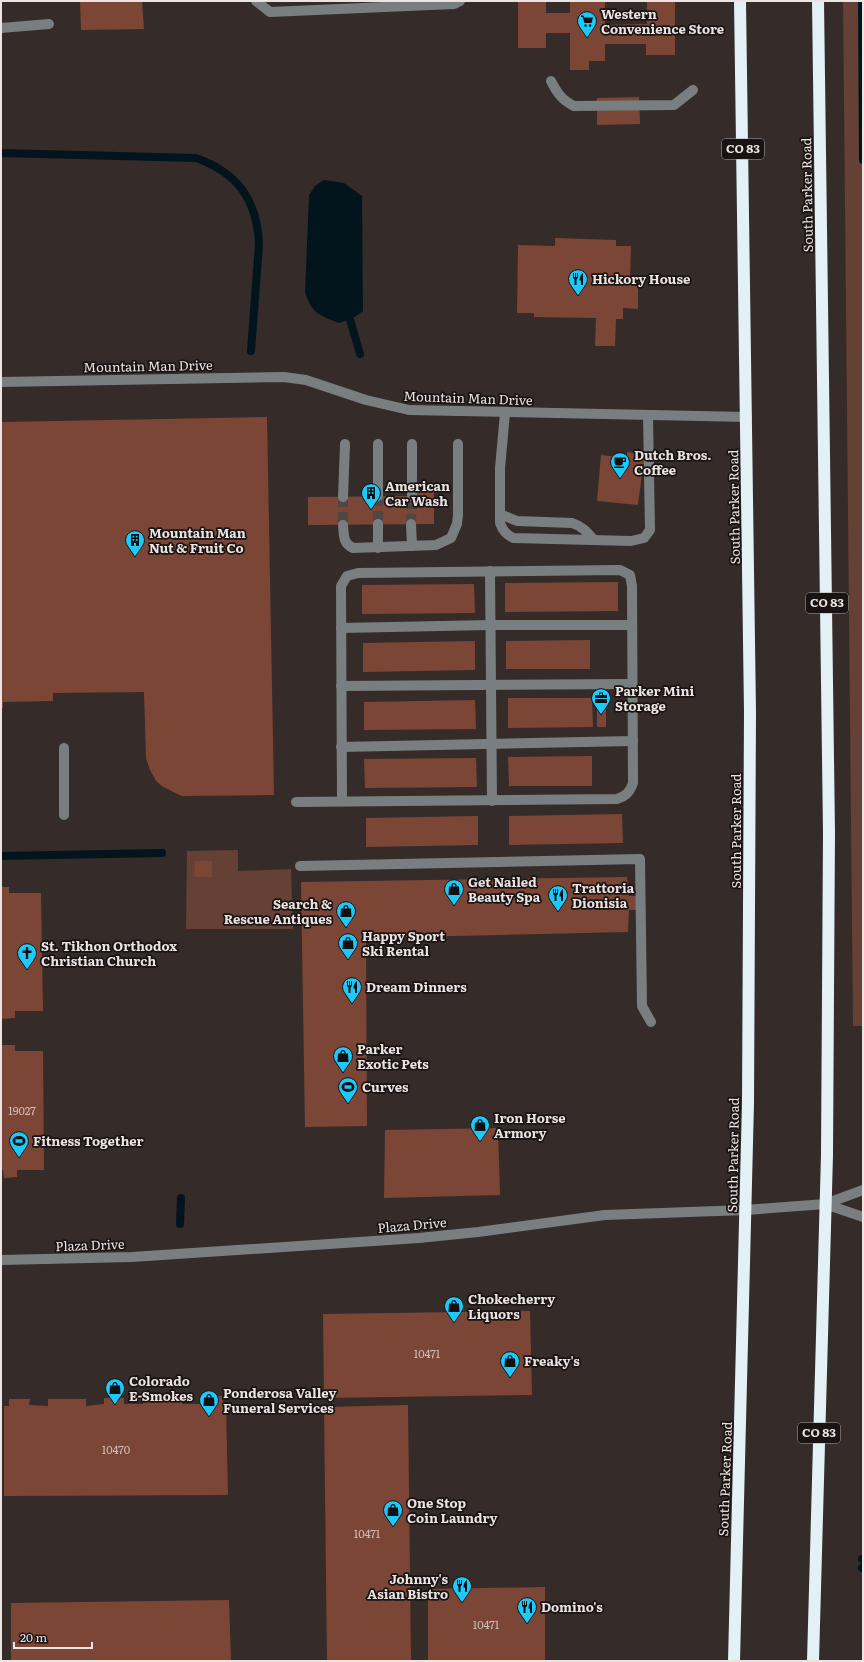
<svg xmlns="http://www.w3.org/2000/svg" width="864" height="1662" font-family="Literata,serif">
<style>
.green{fill:#654034}
.water{fill:#02151c}
.lines{fill:none;stroke-linecap:round;stroke-linejoin:round}
.stream{stroke:#02151c;stroke-width:8}
.building{fill:#7c4636}
.minor-tunnel{stroke:#504744;stroke-width:10;stroke-dasharray:10 5;stroke-linecap:butt}
.minor{stroke:#797e81;stroke-width:10}
.highway{stroke:#e3f0f6;stroke-width:12}
.labels{text-anchor:middle;stroke-width:3.5;stroke-linejoin:round;paint-order:stroke}
.number-label{font-size:11px;fill:#cfbcb7}
.shield{fill:#191413;stroke:#aca6a4;stroke-width:1}
.shield-label{font-size:12px;font-weight:bold;fill:#ebe4e2}
.poi-label{font-size:13px;font-weight:bold;fill:#ebe4e2;stroke:#191413;text-anchor:start}
.street-label{font-size:13px;fill:#ebe4e2;stroke:#191413}
</style>
<rect width="100%" height="100%" fill="#352b28"/>
<!-- green -->
<g class="green">
<path d="M843,1H863V1026H853Z"/>
<path d="M238,850V871L291,869L293,929H186L187,851Z"/>
</g>
<!-- water -->
<path class="water" d="M324,180L344,183L362,196L363,311L353,318L339,323C319,315 312,314 305,292L309,195L315,186Z"/>
<g class="lines">
<!-- stream -->
<g class="stream">
<path d="M862,1L863,160"/>
<path d="M1,153L196,158C238,173 257,200 259,244L251,351"/>
<path d="M347,309L360,354"/>
<path d="M1,856L162,853"/>
<path d="M180,1224L181,1198"/>
<path d="M862,1559H863"/>
<path d="M862,1568L863,1567"/>
</g>
</g>
<!-- building -->
<g class="building">
<path d="M80,1H142L144,29L81,30Z"/>
<path d="M518,1H546V13H570V1H605V25L647,24V1H675V55H646V44H605V61H589V70H570V33H546V48H518Z"/>
<path d="M639,97L640,124L597,125V98Z"/>
<path d="M555,238L616,240V246H631L630,283H638V309L623,308V319H616L615,346H595L596,318L534,317V313H517L518,245L555,246Z"/>
<path d="M267,417L274,795L182,796L173,792L162,786L156,781L150,770L146,758L144,692L53,693V701L3,702V708H1V422Z"/>
<path d="M627,452L637,453L636,457L644,458L638,505L597,501L601,455L627,458Z"/>
<path d="M416,492H434V524L308,525V497L416,496Z"/>
<path d="M618,582V611L505,612V583Z"/>
<path d="M474,584L475,613L362,614V585Z"/>
<path d="M590,640V669H506V641Z"/>
<path d="M475,641V670L363,672V643Z"/>
<path d="M508,698H592L593,727L508,728Z"/>
<path d="M475,700L476,729L364,730V702Z"/>
<rect x="597" y="703" width="9" height="24"/>
<path d="M592,756V786H509L508,757Z"/>
<path d="M476,758L477,787L365,788L364,759Z"/>
<path d="M622,814L623,843L509,845V816Z"/>
<path d="M478,816V845L366,847V818Z"/>
<path d="M195,861H212V877H194Z"/>
<path d="M627,877L629,896H638L639,910H629L628,932L366,938L367,1126L305,1127L301,882Z"/>
<path d="M1,887H9V893H41L43,1011H15V1018L1,1019Z"/>
<path d="M2,1045H15V1051H43L44,1170H17V1177L4,1178L3,1170H1Z"/>
<path d="M498,1128L500,1195L384,1198L385,1130Z"/>
<path d="M530,1311L532,1395L324,1398L323,1314Z"/>
<path d="M182,1396V1404H203V1396H222L223,1403H226L228,1495L4,1496V1406H9V1399H30L29,1405L48,1406V1399H86V1406L104,1404V1398H124V1404H143V1397Z"/>
<path d="M408,1405L411,1661H327L324,1407Z"/>
<path d="M545,1587V1661H428V1589Z"/>
<path d="M229,1600L231,1661H11V1603Z"/>
</g>
<g class="lines">
<!-- minor-tunnel -->
<g class="minor-tunnel">
<path d="M378,496V524"/>
<path d="M343,497V525"/>
<path d="M411,524L412,496"/>
</g>
<!-- minor -->
<g class="minor">
<path d="M256,1L270,12L454,4L460,1"/>
<path d="M1,28L49,24"/>
<path d="M551,81C557,93 562,100 574,106L674,105L693,90"/>
<path d="M1,382L284,377L306,380L366,400L409,410L747,417"/>
<path d="M505,413L500,468V523C503,531 506,534 513,538L631,541L644,538L650,530L648,416"/>
<path d="M378,496V444"/>
<path d="M412,496V444"/>
<path d="M343,497L345,444"/>
<path d="M500,514L517,521L572,523C582,526 587,532 594,540"/>
<path d="M411,524L412,546"/>
<path d="M343,525C344,535 343,544 353,548L436,545L451,538L457,524L458,515V444"/>
<path d="M378,548V524"/>
<path d="M490,571L492,801"/>
<path d="M341,628L490,625H632"/>
<path d="M341,686L632,684"/>
<path d="M341,747L633,741"/>
<path d="M64,748V815"/>
<path d="M296,802L617,799C626,796 630,792 633,783L632,586L630,575L620,570L358,573L347,576L341,586L342,802"/>
<path d="M300,866L640,859L642,1006L651,1022"/>
<path d="M825,1204L863,1217"/>
<path d="M1,1260L132,1257L419,1238L478,1232L605,1215L746,1210L825,1204L863,1190"/>
</g>
<!-- highway -->
<g class="highway">
<path d="M734,1661L748,1103L750,712L740,1"/>
<path d="M813,1661L827,1155L829,833L818,1"/>
</g>
</g>
<!-- icons -->
<defs>
<g id="supermarket-pin" transform="scale(1)"><path d="M0 17L-7.5 6A9.5 9.5 0 1 1 7.5 6Z" fill="#1bcafc" stroke="#191413"/><path d="M-6-5.5h2.5l.6 2H6L4.5 2H-2.5L-4.4-4H-6ZM-1.5 3.2a1.3 1.3 0 1 0 .1 0ZM3 3.2a1.3 1.3 0 1 0 .1 0Z" fill="#111"/></g>
<g id="restaurant-pin" transform="scale(1)"><path d="M0 17L-7.5 6A9.5 9.5 0 1 1 7.5 6Z" fill="#1bcafc" stroke="#191413"/><path d="M-5-6h1v4h1v-4h1v4h1v-4h1v5L-1.5 .5V6h-2V.5L-5-1ZM5-6V6H3V1.5H1.5Q1.5-4 5-6Z" fill="#111"/></g>
<g id="cafe-pin" transform="scale(1)"><path d="M0 17L-7.5 6A9.5 9.5 0 1 1 7.5 6Z" fill="#1bcafc" stroke="#191413"/><path d="M-5.5-4.5H6V0H3Q3 3.5 0 3.5H-2.5Q-5.5 3.5-5.5 0ZM3-3.2v2h1.7v-2ZM-6 4.5H4V6H-6Z" fill="#111"/></g>
<g id="building-pin" transform="scale(1)"><path d="M0 17L-7.5 6A9.5 9.5 0 1 1 7.5 6Z" fill="#1bcafc" stroke="#191413"/><path d="M-4-6H4V6H1V3H-1V6H-4ZM-2.5-4.3h1.7v1.8h-1.7ZM.8-4.3h1.7v1.8H.8ZM-2.5-1h1.7V.8h-1.7ZM.8-1h1.7V.8H.8Z" fill="#111"/></g>
<g id="office-pin" transform="scale(1)"><path d="M0 17L-7.5 6A9.5 9.5 0 1 1 7.5 6Z" fill="#1bcafc" stroke="#191413"/><path d="M-6-3h4V-5.5h4V-3h4V5H-6ZM-1-4.5V-3h2v-1.5ZM-6 0V1H6V0Z" fill="#111"/></g>
<g id="shop-pin" transform="scale(1)"><path d="M0 17L-7.5 6A9.5 9.5 0 1 1 7.5 6Z" fill="#1bcafc" stroke="#191413"/><path d="M-5-2.5h2.3a2.7 3.5 0 0 1 5.4 0H5L5.5 6h-11ZM-1.5-2.5h3a1.5 2.3 0 0 0-3 0Z" fill="#111"/></g>
<g id="church-pin" transform="scale(1)"><path d="M0 17L-7.5 6A9.5 9.5 0 1 1 7.5 6Z" fill="#1bcafc" stroke="#191413"/><path d="M-1.2-6h2.4v3.5h3.3v2.4h-3.3V6h-2.4V-.1h-3.3v-2.4h3.3Z" fill="#111"/></g>
<g id="stadium-pin" transform="scale(1)"><path d="M0 17L-7.5 6A9.5 9.5 0 1 1 7.5 6Z" fill="#1bcafc" stroke="#191413"/><path d="M0-5a6.5 5 0 1 0 0 10a6.5 5 0 1 0 0-10ZM-3.5-1.8h7v3.6h-7Z" fill="#111"/></g>
</defs>
<g fill-rule="evenodd">
<use href="#supermarket-pin" x="587" y="21"/>
<use href="#restaurant-pin" x="578" y="279"/>
<use href="#cafe-pin" x="620" y="462"/>
<use href="#building-pin" x="371" y="493"/>
<use href="#building-pin" x="135" y="540"/>
<use href="#office-pin" x="601" y="698"/>
<use href="#shop-pin" x="454" y="889"/>
<use href="#restaurant-pin" x="558" y="895"/>
<use href="#shop-pin" x="346" y="911"/>
<use href="#shop-pin" x="348" y="943"/>
<use href="#church-pin" x="27" y="953"/>
<use href="#restaurant-pin" x="352" y="987"/>
<use href="#shop-pin" x="343" y="1056"/>
<use href="#stadium-pin" x="348" y="1087"/>
<use href="#shop-pin" x="480" y="1125"/>
<use href="#stadium-pin" x="19" y="1141"/>
<use href="#shop-pin" x="454" y="1306"/>
<use href="#shop-pin" x="510" y="1361"/>
<use href="#shop-pin" x="115" y="1388"/>
<use href="#shop-pin" x="209" y="1400"/>
<use href="#shop-pin" x="393" y="1510"/>
<use href="#restaurant-pin" x="462" y="1586"/>
<use href="#restaurant-pin" x="527" y="1607"/>
</g>
<g class="labels">
<!-- number labels -->
<g class="number-label">
<text x="22" y="1115">19027</text>
<text x="427" y="1358">10471</text>
<text x="116" y="1454">10470</text>
<text x="367" y="1538">10471</text>
<text x="486" y="1629">10471</text>
</g>
<!-- shield labels -->
<g class="shield">
<rect x="722" y="139" width="42" height="20" rx="3"/>
<rect x="806" y="593" width="42" height="20" rx="3"/>
<rect x="798" y="1423" width="42" height="20" rx="3"/>
</g>
<g class="shield-label">
<text x="743" y="153">CO 83</text>
<text x="827" y="607">CO 83</text>
<text x="819" y="1437">CO 83</text>
</g>
<!-- poi labels -->
<g class="poi-label">
<text x="601" y="19">Western<tspan x="601" dy="15">Convenience Store</tspan></text>
<text x="592" y="284">Hickory House</text>
<text x="634" y="460">Dutch Bros.<tspan x="634" dy="15">Coffee</tspan></text>
<text x="385" y="491">American<tspan x="385" dy="15">Car Wash</tspan></text>
<text x="149" y="538">Mountain Man<tspan x="149" dy="15">Nut &amp; Fruit Co</tspan></text>
<text x="615" y="696">Parker Mini<tspan x="615" dy="15">Storage</tspan></text>
<text x="468" y="887">Get Nailed<tspan x="468" dy="15">Beauty Spa</tspan></text>
<text x="572" y="893">Trattoria<tspan x="572" dy="15">Dionisia</tspan></text>
<text x="332" y="909" text-anchor="end">Search &amp;<tspan x="332" dy="15">Rescue Antiques</tspan></text>
<text x="362" y="941">Happy Sport<tspan x="362" dy="15">Ski Rental</tspan></text>
<text x="41" y="951">St. Tikhon Orthodox<tspan x="41" dy="15">Christian Church</tspan></text>
<text x="366" y="992">Dream Dinners</text>
<text x="357" y="1054">Parker<tspan x="357" dy="15">Exotic Pets</tspan></text>
<text x="362" y="1092">Curves</text>
<text x="494" y="1123">Iron Horse<tspan x="494" dy="15">Armory</tspan></text>
<text x="33" y="1146">Fitness Together</text>
<text x="468" y="1304">Chokecherry<tspan x="468" dy="15">Liquors</tspan></text>
<text x="524" y="1366">Freaky's</text>
<text x="129" y="1386">Colorado<tspan x="129" dy="15">E-Smokes</tspan></text>
<text x="223" y="1398">Ponderosa Valley<tspan x="223" dy="15">Funeral Services</tspan></text>
<text x="407" y="1508">One Stop<tspan x="407" dy="15">Coin Laundry</tspan></text>
<text x="448" y="1584" text-anchor="end">Johnny's<tspan x="448" dy="15">Asian Bistro</tspan></text>
<text x="541" y="1612">Domino's</text>
</g>
<!-- street labels -->
<g class="street-label">
<text transform="translate(807 195) rotate(-91)" y="5">South Parker Road</text>
<text transform="translate(148 366) rotate(-1)" y="5">Mountain Man Drive</text>
<text transform="translate(468 398) rotate(2)" y="5">Mountain Man Drive</text>
<text transform="translate(734 507) rotate(-91)" y="5">South Parker Road</text>
<text transform="translate(736 831) rotate(-90)" y="5">South Parker Road</text>
<text transform="translate(733 1155) rotate(-89)" y="5">South Parker Road</text>
<text transform="translate(412 1225) rotate(-5)" y="5">Plaza Drive</text>
<text transform="translate(90 1245) rotate(-2)" y="5">Plaza Drive</text>
<text transform="translate(725 1479) rotate(-88)" y="5">South Parker Road</text>
</g>
</g>
<!-- border -->
<rect width="864" height="1662" fill="none" stroke="#ebe4e2" stroke-width="4"/>
<!-- scale -->
<path d="M14 1642v6h78v-6" fill="none" stroke="#ebe4e2" stroke-width="2"/>
<text x="20" y="1642" font-size="12" fill="#ebe4e2" stroke="#191413" stroke-width="3" paint-order="stroke">20 m</text>
</svg>
